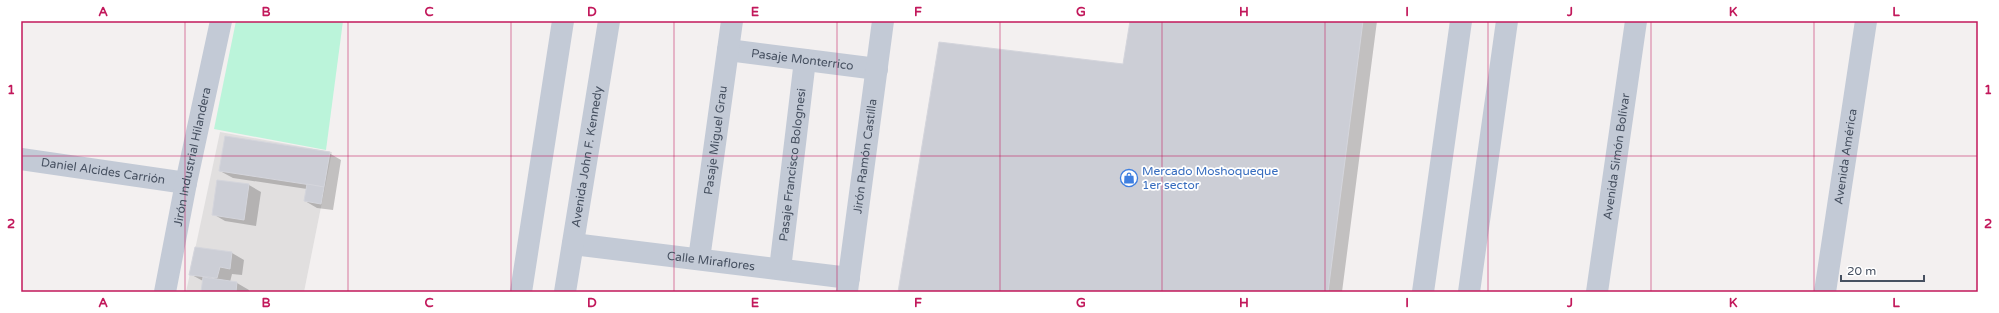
<svg xmlns="http://www.w3.org/2000/svg" width="1999" height="313" font-family="'Varela Round',sans-serif">
<style>
.education{fill:#e1dfdf}
.green{fill:#bbf4da}
.shadow{fill:#0003}
.building{fill:#ccced6;stroke:#d4d5dc}
.lines{fill:none;stroke-linecap:round;stroke-linejoin:round}
.minor{stroke:#c3cad6;stroke-width:22}
.grid{fill:none;stroke:#c2185b;stroke-width:1;stroke-opacity:0.55}
.labels{text-anchor:middle;stroke-width:3.5;stroke-linejoin:round;paint-order:stroke}
.street-label{font-size:12px;fill:#465060;stroke:#fff}
.shop-label{font-size:12px;fill:#366cbe;stroke:#fff;text-anchor:start}
.neatline{fill:none;stroke:#c2185b;stroke-width:1.5}
.grid-label{font-size:13px;text-anchor:middle;font-weight:bold;fill:#c2185b}
</style>
<rect width="100%" height="100%" fill="#f3f0f0"/>
<!-- education -->
<path class="education" d="M220,132L332,152L304,292H186Z"/>
<!-- green -->
<path class="green" d="M236,21H343L326,150L214,129Z"/>
<!-- shadow -->
<g class="shadow">
<path d="M1131,21H1377L1342,292H899L1124,65Z"/>
<path d="M329,153L341,160L333,210L317,208L305,201L307,189L233,178L220,171Z"/>
<path d="M218,181L249,185L261,192L256,226L225,221L213,214Z"/>
<path d="M196,248L232,253L244,260L242,275L232,274L230,282L237,283L249,290V292H202L203,281L190,274Z"/>
</g>
<!-- building -->
<g class="building">
<path d="M1130,21H1363L1328,292H898L939,42L1123,64Z"/>
<path d="M225,136L330,152L324,187L219,171Z"/>
<path d="M217,180L249,184L244,220L212,215Z"/>
<path d="M307,184L324,187L321,204L304,201Z"/>
<path d="M195,247L232,252L230,269L220,267L217,278L189,275Z"/>
<path d="M203,277L237,282L236,292H201Z"/>
</g>
<g class="lines">
<!-- minor -->
<g class="minor">
<path id="s1" d="M728,50L877,69"/>
<path id="s2" d="M21,159L186,183"/>
<path id="s3" d="M573,244L849,278"/>
<path id="s4" d="M699,259L732,21"/>
<path id="s5" d="M780,269L805,60"/>
<path id="s6" d="M847,291L883,21"/>
<path id="s7" d="M165,292L186,183L221,21"/>
<path d="M521,292L563,21"/>
<path id="s8" d="M565,292L609,21"/>
<path d="M1423,292L1461,21"/>
<path d="M1469,292L1507,21"/>
<path id="s9" d="M1597,292L1636,21"/>
<path id="s10" d="M1825,292L1866,21"/>
</g>
</g>
<!-- grid -->
<path class="grid" d="M185,21V292M348,21V292M511,21V292M674,21V292M837,21V292M1000,21V292M1162,21V292M1325,21V292M1488,21V292M1651,21V292M1814,21V292M21,156H1978"/>
<!-- icons -->
<defs>
<g id="shop-ring" transform="scale(0.9)"><circle r="9.5" fill="#fff" stroke="#3f7fe0" stroke-width="1.5"/><path d="M-5-2.5h2.3a2.7 3.5 0 0 1 5.4 0H5L5.5 6h-11ZM-1.5-2.5h3a1.5 2.3 0 0 0-3 0Z" fill="#3f7fe0"/></g>
</defs>
<g fill-rule="evenodd">
<use href="#shop-ring" x="1129" y="178"/>
</g>
<g class="labels">
<!-- street labels -->
<g class="street-label">
<text dy="4" stroke="none"><textPath href="#s1" startOffset="75">Pasaje Monterrico</textPath></text>
<text dy="4" stroke="none"><textPath href="#s4" startOffset="120">Pasaje Miguel Grau</textPath></text>
<text dy="4" stroke="none"><textPath href="#s7" startOffset="138">Jirón Industrial Hilandera</textPath></text>
<text dy="4" stroke="none"><textPath href="#s9" startOffset="137">Avenida Simón Bolívar</textPath></text>
<text dy="4" stroke="none"><textPath href="#s8" startOffset="137">Avenida John F. Kennedy</textPath></text>
<text dy="4" stroke="none"><textPath href="#s6" startOffset="136">Jirón Ramón Castilla</textPath></text>
<text dy="4" stroke="none"><textPath href="#s10" startOffset="137">Avenida América</textPath></text>
<text dy="4" stroke="none"><textPath href="#s5" startOffset="105">Pasaje Francisco Bolognesi</textPath></text>
<text dy="4" stroke="none"><textPath href="#s2" startOffset="83">Daniel Alcides Carrión</textPath></text>
<text dy="4" stroke="none"><textPath href="#s3" startOffset="139">Calle Miraflores</textPath></text>
</g>
<!-- shop labels -->
<g class="shop-label">
<text x="1142" y="175">Mercado Moshoqueque<tspan x="1142" dy="14">1er sector</tspan></text>
</g>
</g>
<!-- border -->
<rect width="1999" height="313" fill="none" stroke="#ffffff" stroke-width="44"/>
<!-- scale -->
<path d="M1841 275v6h83v-6" fill="none" stroke="#465060" stroke-width="2"/>
<text x="1847" y="275" font-size="12" fill="#465060" stroke="#ffffff" stroke-width="3" paint-order="stroke">20 m</text>
<rect x="22" y="22" width="1955" height="269" class="neatline"/>
<g class="grid-label">
<text x="103" y="16">A</text>
<text x="266" y="16">B</text>
<text x="429" y="16">C</text>
<text x="592" y="16">D</text>
<text x="755" y="16">E</text>
<text x="918" y="16">F</text>
<text x="1081" y="16">G</text>
<text x="1244" y="16">H</text>
<text x="1407" y="16">I</text>
<text x="1570" y="16">J</text>
<text x="1733" y="16">K</text>
<text x="1896" y="16">L</text>
<text x="11" y="94">1</text>
<text x="1988" y="94">1</text>
<text x="11" y="228">2</text>
<text x="1988" y="228">2</text>
<text x="103" y="307">A</text>
<text x="266" y="307">B</text>
<text x="429" y="307">C</text>
<text x="592" y="307">D</text>
<text x="755" y="307">E</text>
<text x="918" y="307">F</text>
<text x="1081" y="307">G</text>
<text x="1244" y="307">H</text>
<text x="1407" y="307">I</text>
<text x="1570" y="307">J</text>
<text x="1733" y="307">K</text>
<text x="1896" y="307">L</text>
</g>
</svg>
